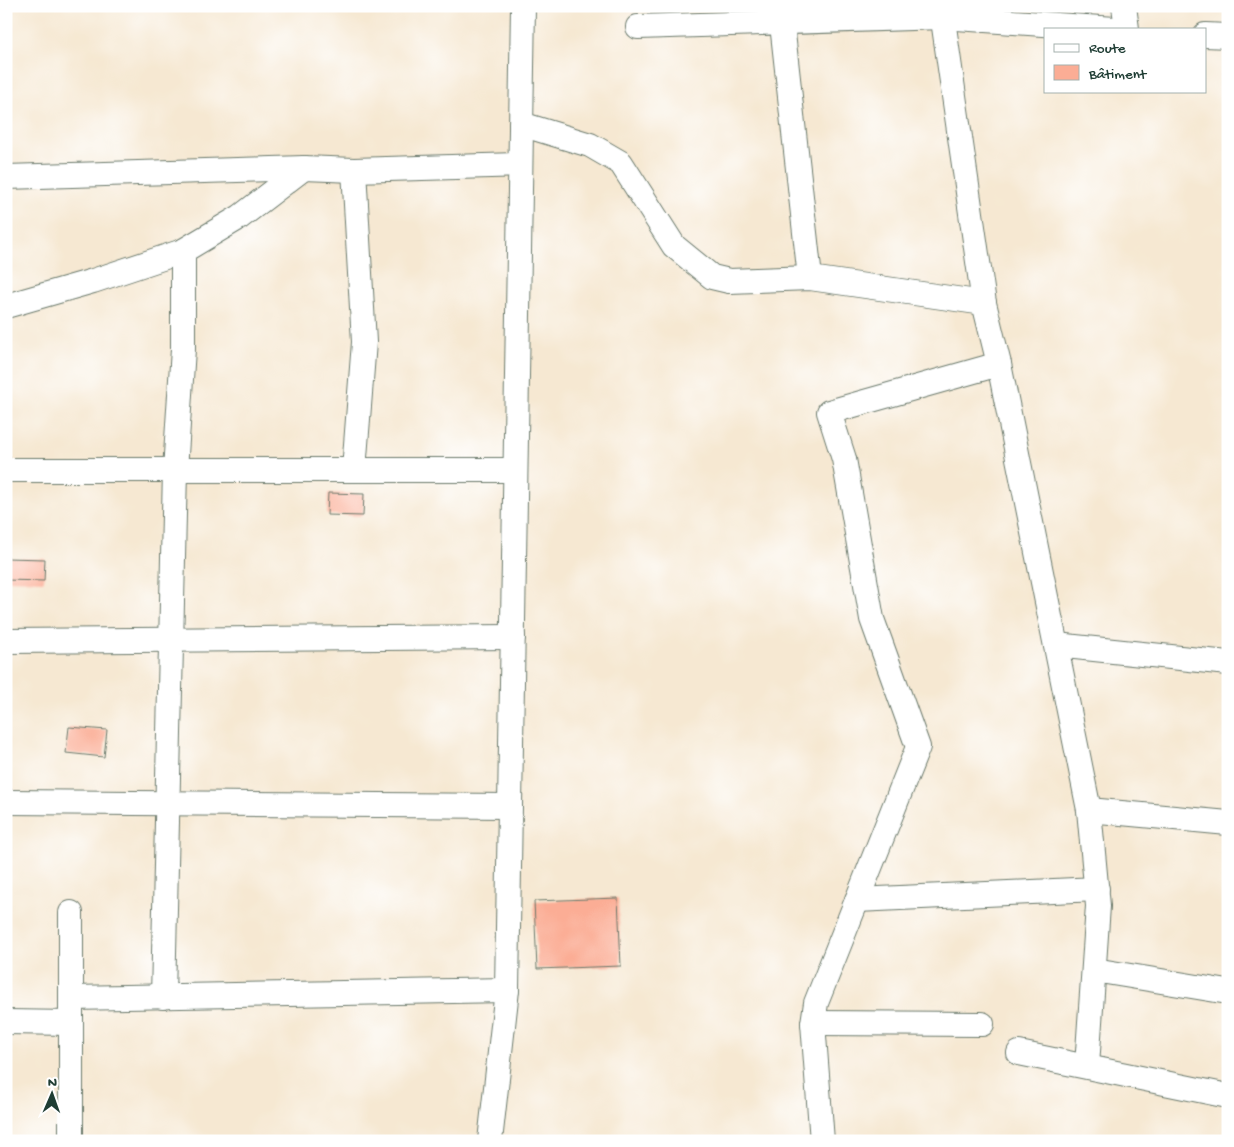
<svg xmlns="http://www.w3.org/2000/svg" width="1234" height="1147" font-family="'Gochi Hand',sans-serif">
<style>
.building{fill:#fbad95}
.lines{fill:none;stroke-linecap:round;stroke-linejoin:round}
.minor-casing{stroke:#6a796b;stroke-width:26}
.minor{stroke:#fff;stroke-width:24}
</style>
<rect width="100%" height="100%" fill="#fff"/>
<filter id="ink" filterUnits="userSpaceOnUse"><feTurbulence type="fractalNoise" baseFrequency=".02" numOctaves="2"/><feDisplacementMap in="SourceGraphic" scale="10" xChannelSelector="R" yChannelSelector="G"/><feConvolveMatrix kernelMatrix="1 2 1 2 8 2 1 2 1" color-interpolation-filters="sRGB"/></filter>
<filter id="wash" filterUnits="userSpaceOnUse"><feTurbulence type="fractalNoise" baseFrequency=".0096" numOctaves="4" result="noise"/><feDisplacementMap in="SourceGraphic" scale="20" xChannelSelector="R" yChannelSelector="G"/><feGaussianBlur stdDeviation="1.12" result="paint"/><feColorMatrix in="noise" values="0 0 0 0 0 0 0 0 0 0 0 0 0 0 0 0 0 1.4 0 .05"/><feComposite in="paint" operator="in"/></filter>
<g filter="url(#wash)">
<rect width="100%" height="100%" fill="#f6e8d2"/>
<g id="blocks">
<!-- building -->
<g class="building">
<path d="M328,493L364,494L363,516L327,515Z"/>
<path d="M6,558L45,559L44,581L6,580Z"/>
<path d="M69,727L107,730L104,757L66,753Z"/>
<path d="M618,898L621,966L537,969L534,901Z"/>
</g>
</g>
</g>
<g filter="url(#ink)">
<use href="#blocks" fill-opacity="0" stroke="#6a796b" stroke-width="1"/>
<g class="lines">
<!-- minor casing -->
<g class="minor-casing">
<g id="minor">
<path d="M780,6L810,278"/>
<path d="M941,6L984,303L999,364L1089,810L1098,906L1087,1066"/>
<path d="M1124,6L1127,29"/>
<path d="M638,27L942,17L1115,29"/>
<path d="M1205,35L1228,36"/>
<path d="M521,124L590,145L621,163L674,246L712,277L729,281L810,278L984,303"/>
<path d="M6,177L304,168L354,170L520,165"/>
<path d="M6,306L93,281L183,251L240,217L304,168"/>
<path d="M6,470H515"/>
<path d="M354,470L364,342L354,170"/>
<path d="M6,641L513,637"/>
<path d="M1056,645L1228,663"/>
<path d="M6,802L510,806"/>
<path d="M1089,810L1228,823"/>
<path d="M857,900L1097,889"/>
<path d="M1094,970L1228,992"/>
<path d="M163,997L175,470L183,349V251"/>
<path d="M71,998L507,990"/>
<path d="M6,1022L71,1023"/>
<path d="M813,1023L982,1024"/>
<path d="M1019,1053L1228,1096"/>
<path d="M71,1141V913"/>
<path d="M490,1141L507,990L523,6"/>
<path d="M822,1141L813,1023L816,1003L918,747L872,619L844,459L829,412L999,364"/>
</g>
</g>
<!-- minor -->
<use href="#minor" class="minor"/>
</g>
</g>
<!-- margin -->
<rect width="1234" height="1147" fill="none" stroke="#fff" stroke-width="25"/>
<!-- legend -->
<rect x="1044" y="28" width="162" height="65" fill="#ffffff" stroke="#a5b1ae"/>
<rect x="1054" y="44" width="25" height="8" fill="#ffffff" stroke="#a5b1ae"/>
<text x="1089" y="52" font-size="15" fill="#1f3d34">Route</text>
<rect x="1054" y="65" width="25" height="15" fill="#fbad95" stroke="#a5b1ae"/>
<text x="1089" y="78" font-size="15" fill="#1f3d34">Bâtiment</text>
<!-- north arrow -->
<g transform="translate(52 1094) rotate(2)" stroke="#ffffff" stroke-width="4" paint-order="stroke">
<path d="M0-4L9 19L0 12L-9 19Z" fill="#1f3d34"/>
<text y="-8" font-size="14" font-weight="bold" text-anchor="middle" fill="#1f3d34">N</text>
</g>
</svg>
